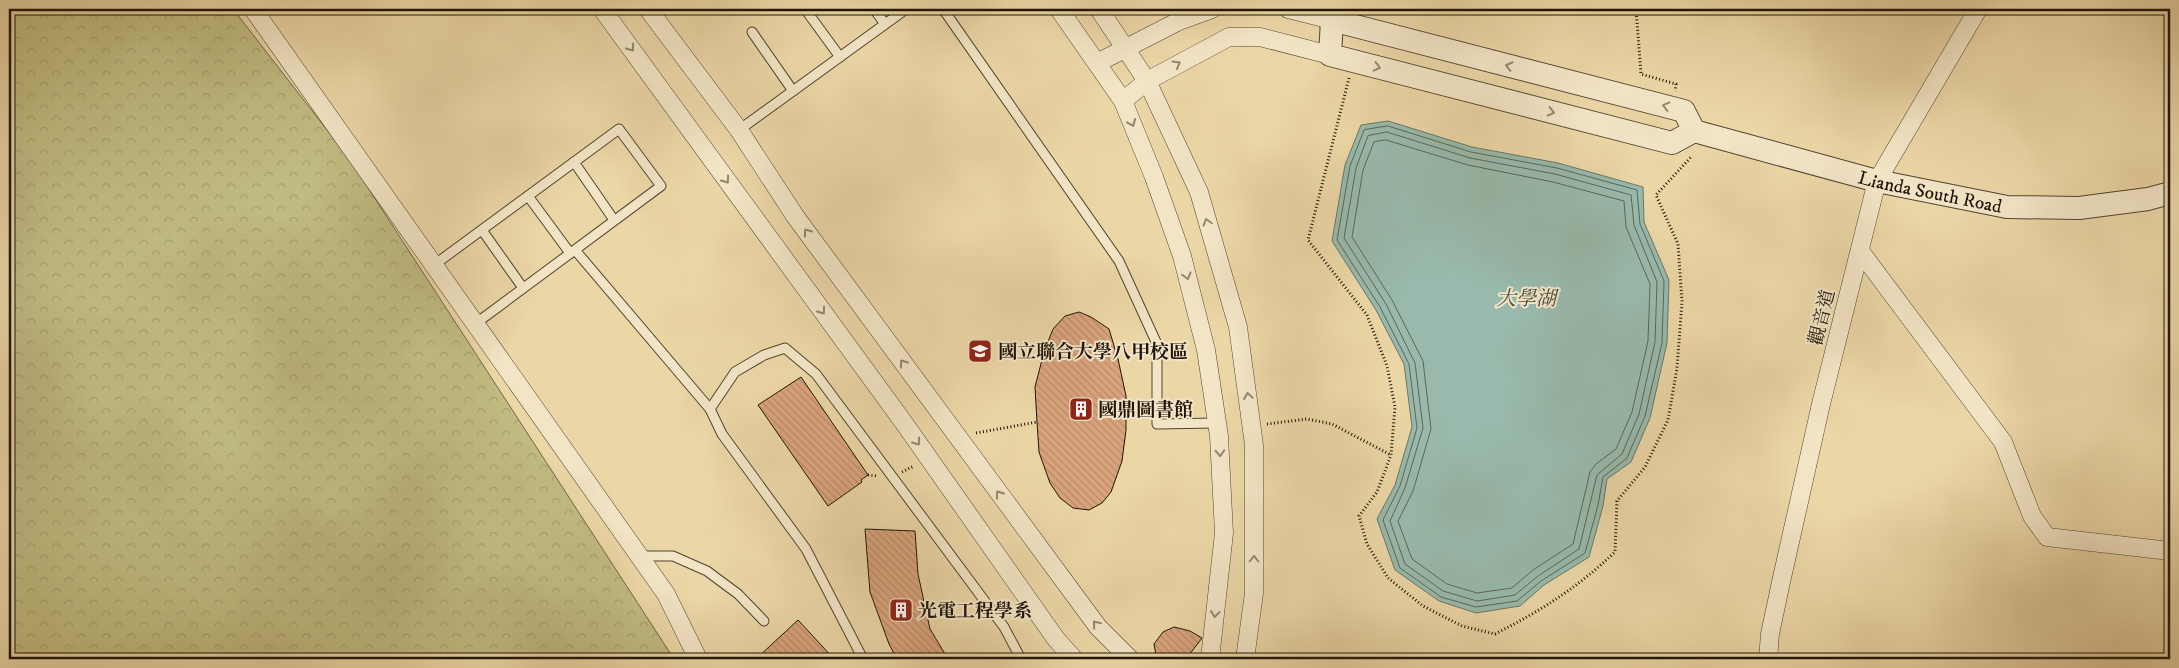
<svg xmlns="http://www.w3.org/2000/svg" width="2179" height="668" font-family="'IM FELL DW Pica','Noto Serif TC',serif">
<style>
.forest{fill:url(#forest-crowns);stroke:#6f6845}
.water{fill:#98b9ab;stroke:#67776a}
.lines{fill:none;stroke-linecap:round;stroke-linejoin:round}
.shore{stroke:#5b665a;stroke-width:1}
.building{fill:url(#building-back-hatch);stroke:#1e1409}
.service-casing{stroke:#514430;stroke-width:11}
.minor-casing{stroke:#514430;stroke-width:19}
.tertiary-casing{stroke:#514430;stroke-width:24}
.path{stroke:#1e1409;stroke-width:3;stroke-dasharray:1 2.5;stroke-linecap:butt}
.service{stroke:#f2e4c5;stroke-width:9}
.minor{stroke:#f2e4c5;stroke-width:18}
.tertiary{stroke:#f2e4c5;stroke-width:22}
.oneway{stroke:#938670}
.labels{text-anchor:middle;stroke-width:4;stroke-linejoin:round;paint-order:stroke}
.street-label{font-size:19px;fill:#1e1409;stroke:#f2e4c5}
.poi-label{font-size:19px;font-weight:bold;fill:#1e1409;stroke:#f2e4c5;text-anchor:start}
.water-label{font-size:20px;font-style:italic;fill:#494e42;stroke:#f2e4c5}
</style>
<defs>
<pattern id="forest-crowns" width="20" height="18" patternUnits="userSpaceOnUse" patternTransform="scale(1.25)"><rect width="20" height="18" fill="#c0bb81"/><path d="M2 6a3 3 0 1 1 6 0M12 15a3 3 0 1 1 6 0" fill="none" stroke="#a5a06e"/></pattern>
<pattern id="building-back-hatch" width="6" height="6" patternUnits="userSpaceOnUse" patternTransform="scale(1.25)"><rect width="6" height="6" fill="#d9a37c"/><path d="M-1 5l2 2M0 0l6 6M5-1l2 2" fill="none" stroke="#ba8b6a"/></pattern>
</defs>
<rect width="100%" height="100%" fill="#ebd6a6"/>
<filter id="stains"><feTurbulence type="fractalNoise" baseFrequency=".004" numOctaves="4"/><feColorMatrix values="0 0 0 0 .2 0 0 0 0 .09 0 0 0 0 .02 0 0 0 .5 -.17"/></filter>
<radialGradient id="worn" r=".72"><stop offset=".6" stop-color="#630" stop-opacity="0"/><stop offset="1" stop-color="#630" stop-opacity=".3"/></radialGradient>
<!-- forest -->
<path class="forest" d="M9,9H233L348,157L674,659H9Z"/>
<!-- water -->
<path class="water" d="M1388,121L1472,147L1558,163L1643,187L1644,222L1669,280L1667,343L1650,418L1631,462L1607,479L1603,506L1589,557L1544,585L1520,606L1476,613L1439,601L1395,570L1377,519L1395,485L1412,427L1404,364L1376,310L1332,241L1345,165L1361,125Z"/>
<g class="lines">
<!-- shore -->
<g class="shore">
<path d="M1388,126L1471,152L1557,168L1637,190L1640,224L1664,281L1662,343L1645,416L1627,458L1603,477L1598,505L1585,553L1541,581L1517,601L1476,607L1441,597L1400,568L1383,520L1400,486L1417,428L1409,364L1380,307L1337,240L1350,166L1364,130Z"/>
<path d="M1387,132L1470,158L1555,174L1631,195L1634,225L1657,282L1655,342L1639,414L1622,454L1597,475L1579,549L1538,576L1515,595L1477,601L1443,591L1405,564L1390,521L1405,488L1423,428L1415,363L1386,304L1344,238L1356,168L1368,136Z"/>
<path d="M1386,140L1468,165L1553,182L1624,201L1626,227L1650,284L1648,341L1632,412L1616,449L1596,464L1590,472L1573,544L1533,570L1512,588L1477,593L1447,584L1412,559L1398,521L1413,491L1431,429L1423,361L1392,300L1352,237L1363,170L1374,142Z"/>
</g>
</g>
<!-- building -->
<g class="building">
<path d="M1079,312L1091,317L1109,329L1118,359L1126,396V430L1122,461L1111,492L1102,503L1089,510L1073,508L1060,498L1050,483L1039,452L1037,422L1035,387L1044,352L1053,329L1065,316Z"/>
<path d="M801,377L868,475L861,480L862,482L828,506L758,405Z"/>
<path d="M865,529L915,531L918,574L930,629L948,659H897L889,644L870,592Z"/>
<path d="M798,620L834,659H756Z"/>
<path d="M1174,627L1190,631L1202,638L1186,659H1160L1156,655L1154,644L1163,632Z"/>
</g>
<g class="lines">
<!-- service casing -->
<g class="service-casing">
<g id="service">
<path d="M805,9L840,57"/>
<path d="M874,9L885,24"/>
<path d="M943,9L1119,261L1157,344V424L1217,423"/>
<path d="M752,32L793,91"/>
<path d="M739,130L906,9"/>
<path d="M574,162L614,220"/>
<path d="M528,196L570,253"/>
<path d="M482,230L523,288"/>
<path d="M575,250L710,409"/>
<path d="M434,265L619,129L661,186L475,324"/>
<path d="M639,556H673L707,571L738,594L764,621"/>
<path d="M863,659L806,549L722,434L710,409L735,372L764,355L785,348L816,374L1004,627L1021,659"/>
</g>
</g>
<!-- minor casing -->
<g class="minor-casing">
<g id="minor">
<path d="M253,9L666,594L698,659"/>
<path d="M602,9L904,423L1056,639L1074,659"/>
<path d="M648,9L739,130L795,216L1098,627L1130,659"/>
<path d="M1059,9L1123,101L1154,177L1182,256L1206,350L1219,436L1224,533L1210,659"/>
<path d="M1099,9L1147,81L1199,192L1238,327L1254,445V593L1245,659"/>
<path d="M1288,9L1332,20"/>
<path d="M1097,63L1179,21L1212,9"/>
<path d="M1123,101L1147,81L1229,37H1260L1330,55"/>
<path d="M1860,251L2003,442L2032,516L2047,537L2170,551"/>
<path d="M1768,659L1770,634L1781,582L1821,404L1877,181L1978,9"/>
</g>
</g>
<!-- tertiary casing -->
<g class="tertiary-casing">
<g id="tertiary">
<path d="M1329,9L1332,20L1330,55L1672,143L1694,131L1684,111L1332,20"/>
<path id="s1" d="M1694,131L1877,181L2007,207L2079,208L2148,199L2170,193"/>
</g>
</g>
<!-- path -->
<g class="path">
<path d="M1636,9L1641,74L1676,84L1675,91"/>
<path d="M1349,78L1308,240L1367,315L1387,366L1395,407L1391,455L1377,492L1359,516L1367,544L1388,578L1423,606L1462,626L1495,634C1542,610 1577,588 1615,552L1617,501L1645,467L1668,420L1677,368L1682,302L1678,244L1656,195L1692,156"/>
<path d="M1267,424L1307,419L1332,424L1391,455"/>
<path d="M976,433L1037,422"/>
<path d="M902,472L914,466"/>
<path d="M868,475L877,476"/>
</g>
<!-- service -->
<use href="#service" class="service"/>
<!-- minor -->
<use href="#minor" class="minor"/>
<!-- tertiary -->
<use href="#tertiary" class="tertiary"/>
</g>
<!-- one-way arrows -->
<defs><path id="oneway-chevron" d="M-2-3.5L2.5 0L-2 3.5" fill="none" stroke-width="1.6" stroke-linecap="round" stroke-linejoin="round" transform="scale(1.25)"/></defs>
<g class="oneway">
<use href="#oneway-chevron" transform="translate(631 48) rotate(54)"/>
<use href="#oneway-chevron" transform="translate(1177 64) rotate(-30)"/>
<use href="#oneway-chevron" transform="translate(1509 66) rotate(-166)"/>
<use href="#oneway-chevron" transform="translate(1377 67) rotate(14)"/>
<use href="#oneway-chevron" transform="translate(1666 106) rotate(-165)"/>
<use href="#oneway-chevron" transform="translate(1551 112) rotate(14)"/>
<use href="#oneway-chevron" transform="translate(1132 123) rotate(68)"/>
<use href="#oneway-chevron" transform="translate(726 180) rotate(54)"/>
<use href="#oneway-chevron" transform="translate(1207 222) rotate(-106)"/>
<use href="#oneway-chevron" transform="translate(807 232) rotate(-126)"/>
<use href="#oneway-chevron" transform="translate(1187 276) rotate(75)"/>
<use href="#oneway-chevron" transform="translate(822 311) rotate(54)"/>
<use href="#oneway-chevron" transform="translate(903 363) rotate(-126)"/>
<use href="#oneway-chevron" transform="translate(1248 396) rotate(-98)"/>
<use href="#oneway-chevron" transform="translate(917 442) rotate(54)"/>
<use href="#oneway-chevron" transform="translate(1220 453) rotate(87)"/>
<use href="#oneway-chevron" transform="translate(999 494) rotate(-126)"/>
<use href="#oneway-chevron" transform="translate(1254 559) rotate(-90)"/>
<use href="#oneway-chevron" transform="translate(1215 614) rotate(97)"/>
<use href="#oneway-chevron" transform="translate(1096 624) rotate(-129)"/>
</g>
<!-- icons -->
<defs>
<g id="university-square" transform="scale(1.25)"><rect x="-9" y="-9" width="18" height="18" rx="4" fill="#8f2418" stroke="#f2e4c5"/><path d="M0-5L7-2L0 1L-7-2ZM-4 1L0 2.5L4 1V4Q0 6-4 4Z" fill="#fff"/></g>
<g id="building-square" transform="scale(1.25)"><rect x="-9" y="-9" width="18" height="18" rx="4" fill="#8f2418" stroke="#f2e4c5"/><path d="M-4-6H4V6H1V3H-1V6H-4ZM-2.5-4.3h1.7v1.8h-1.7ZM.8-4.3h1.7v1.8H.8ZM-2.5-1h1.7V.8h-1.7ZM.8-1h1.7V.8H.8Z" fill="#fff"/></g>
</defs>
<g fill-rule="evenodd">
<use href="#university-square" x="980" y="351"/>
<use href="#building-square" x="1081" y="409"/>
<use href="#building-square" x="901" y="610"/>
</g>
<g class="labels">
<!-- street labels -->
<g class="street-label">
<text dy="7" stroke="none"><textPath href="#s1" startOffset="244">Lianda South Road</textPath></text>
<text transform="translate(1821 317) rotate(-76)" y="7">觀音道</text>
</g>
<!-- poi labels -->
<g class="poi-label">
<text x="998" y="358">國立聯合大學八甲校區</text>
<text x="1098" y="416">國鼎圖書館</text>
<text x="918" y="617">光電工程學系</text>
</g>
<!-- water labels -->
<g class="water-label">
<text x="1526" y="305">大學湖</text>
</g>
</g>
<!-- margin -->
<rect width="2179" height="668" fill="none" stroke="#ebd6a6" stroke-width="30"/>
<rect x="10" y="10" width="2159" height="648" fill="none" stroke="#1e1409" stroke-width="2.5"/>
<rect x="15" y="15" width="2149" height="638" fill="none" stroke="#1e1409"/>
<rect width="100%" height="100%" filter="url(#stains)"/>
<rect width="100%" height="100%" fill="url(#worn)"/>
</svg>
